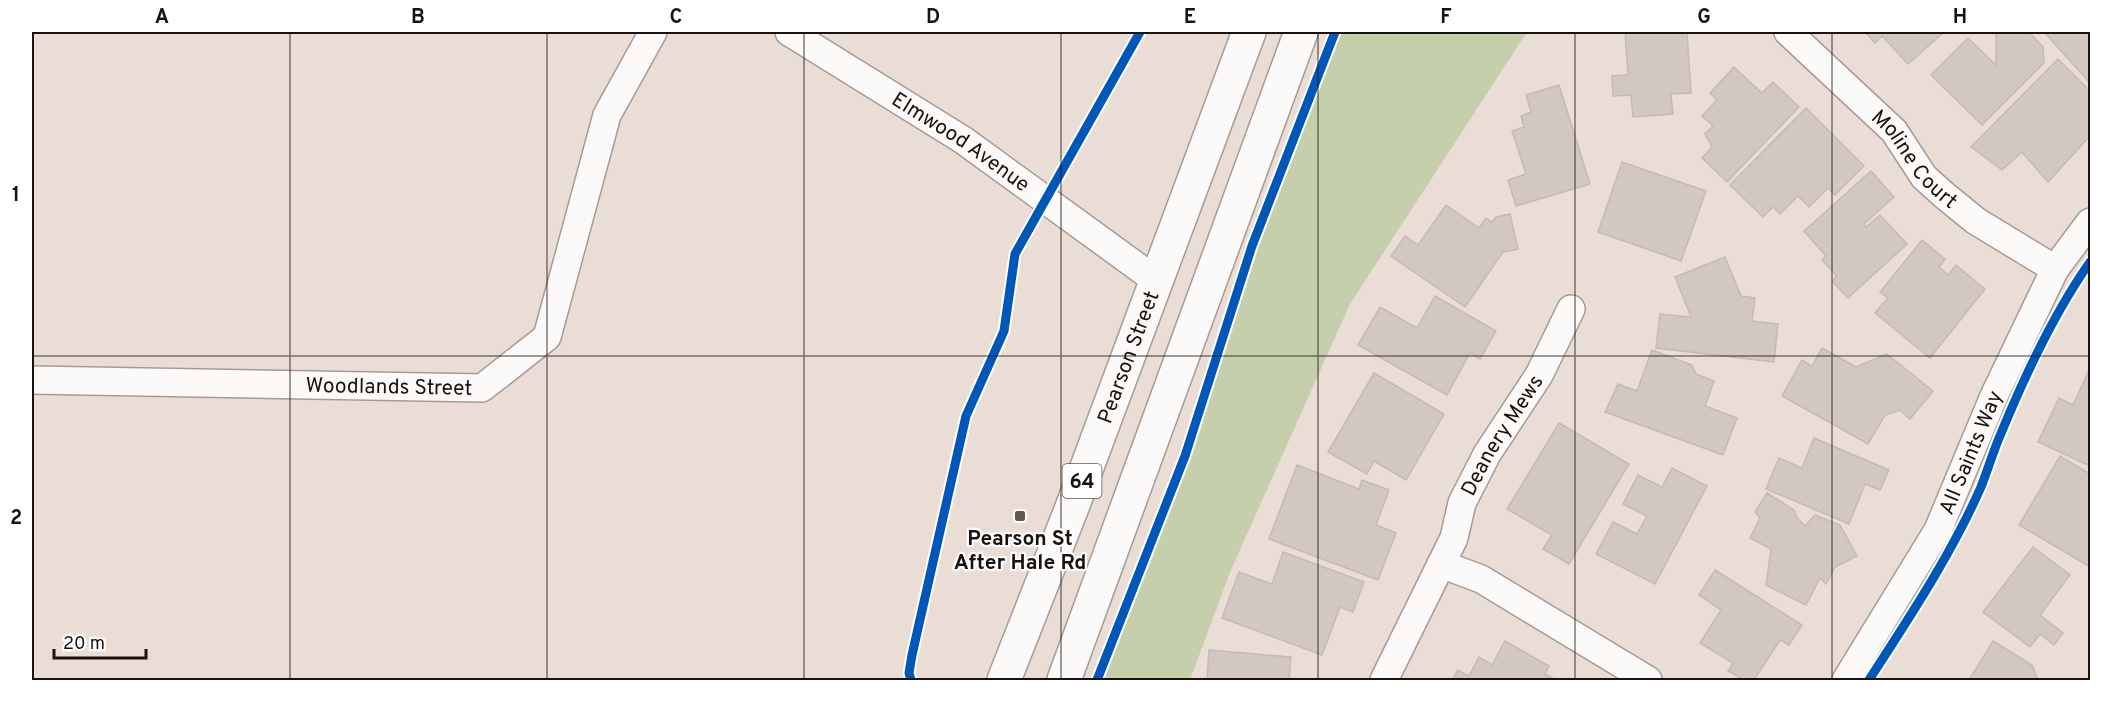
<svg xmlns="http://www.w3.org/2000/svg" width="2122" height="712" font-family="Overpass,sans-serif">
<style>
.green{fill:#c6cfac}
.building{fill:#d2c7c2;stroke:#c5bab5;stroke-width:1.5}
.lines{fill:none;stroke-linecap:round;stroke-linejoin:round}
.minor-casing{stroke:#a59b96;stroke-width:30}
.primary-casing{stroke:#a59b96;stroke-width:36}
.minor{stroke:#fcfaf9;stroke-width:27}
.primary{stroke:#fcfaf9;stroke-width:33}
.cycleway-casing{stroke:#fff;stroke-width:13}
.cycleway{stroke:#0057b8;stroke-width:9}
.grid{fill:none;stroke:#1a120e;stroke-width:1.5;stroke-opacity:0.55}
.poi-dot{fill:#635954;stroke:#fff;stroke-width:2}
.labels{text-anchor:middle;stroke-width:4.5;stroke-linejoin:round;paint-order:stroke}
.shield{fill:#fff;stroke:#5f5956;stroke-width:1.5}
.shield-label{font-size:20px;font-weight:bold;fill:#1a120e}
.street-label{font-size:21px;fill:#1a120e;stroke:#fff}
.poi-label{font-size:21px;font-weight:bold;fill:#1a120e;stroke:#fff}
.neatline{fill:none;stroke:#1a120e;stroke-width:2}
.grid-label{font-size:20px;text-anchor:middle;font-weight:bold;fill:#1a120e}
</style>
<rect width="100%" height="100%" fill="#eaddd6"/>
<!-- green -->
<path class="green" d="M1335,32H1527L1350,304L1231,570L1190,680H1098L1185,456L1252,246Z"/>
<!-- building -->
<g class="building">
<path d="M1625,32H1687L1691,93L1671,94L1673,114L1633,117L1631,95L1613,96L1612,76L1628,75Z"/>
<path d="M1865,32H1944L1908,64L1882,36L1875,43Z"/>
<path d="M1996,32H2029L2043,47L2044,63L1982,125L1931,75L1968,38L1996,65Z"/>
<path d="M2044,32H2090V83Z"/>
<path d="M2058,59L2090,91V136L2048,182L2022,152L2002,170L1971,147Z"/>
<path d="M1734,67L1762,93L1773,82L1799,107L1727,182L1702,158L1712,147L1705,134L1713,126L1702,116L1717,100L1710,93Z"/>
<path d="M1559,85L1590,184L1516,206L1508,180L1526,174L1512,131L1524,127L1521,116L1531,112L1526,95Z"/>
<path d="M1806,108L1864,166L1835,195L1828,188L1809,207L1798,196L1780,214L1773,207L1763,217L1730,185Z"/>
<path d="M1622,162L1706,191L1681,261L1598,232Z"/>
<path d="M1871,171L1894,197L1864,224L1866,227L1880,215L1907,244L1848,298L1832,281L1837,276L1822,260L1826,256L1804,231Z"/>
<path d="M1446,205L1479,228L1486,218L1492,222L1496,217L1510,214L1518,249L1503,252L1465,307L1391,256L1405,236L1418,245Z"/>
<path d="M1922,240L1945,259L1939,267L1948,275L1956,265L1985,289L1930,358L1875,313L1888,298L1880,292Z"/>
<path d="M1725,257L1741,296L1755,298L1752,321L1778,324L1774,362L1656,348L1660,314L1691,317L1675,277Z"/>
<path d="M1435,296L1496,331L1480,359L1470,353L1447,395L1358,345L1380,307L1417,328Z"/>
<path d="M1822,348L1856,367L1887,354L1933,391L1910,419L1900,410L1885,415L1868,444L1782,396L1802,360L1812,366Z"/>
<path d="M1652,350L1692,365L1696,374L1714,381L1705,406L1737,418L1723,455L1605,412L1618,384L1637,391Z"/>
<path d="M2090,368V466L2038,442L2059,398L2073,405Z"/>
<path d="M1374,373L1444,414L1406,480L1374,461L1367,474L1328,452Z"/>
<path d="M1559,423L1629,464L1569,564L1543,549L1552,535L1507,509Z"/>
<path d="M1814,438L1889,470L1880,490L1865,484L1849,524L1766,489L1779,458L1802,468Z"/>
<path d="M2060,456L2090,474V567L2019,525Z"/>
<path d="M1297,465L1359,489L1362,480L1389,490L1376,525L1396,533L1378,580L1269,539Z"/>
<path d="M1672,468L1707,486L1655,584L1596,554L1613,522L1637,534L1647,516L1623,504L1638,475L1662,487Z"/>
<path d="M1767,493L1794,510L1797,518L1805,526L1815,515L1840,525L1857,556L1835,567L1826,584L1820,578L1806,605L1766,585L1771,549L1750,538L1760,518L1755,512Z"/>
<path d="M2033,547L2070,575L2040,615L2063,633L2054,645L2040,634L2030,647L1983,612Z"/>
<path d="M1283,552L1364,582L1353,612L1340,607L1322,655L1222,618L1239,572L1272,584Z"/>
<path d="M1715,570L1802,625L1789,645L1780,640L1754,680H1744L1728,671L1733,663L1700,643L1721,610L1699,595Z"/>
<path d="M1505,641L1549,666L1545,674L1556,680H1452L1458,670L1469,676L1479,657L1492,665Z"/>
<path d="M1993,641L2032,665L2038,680H1969Z"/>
<path d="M1209,650L1291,657L1289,680H1207Z"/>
</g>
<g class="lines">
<!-- minor casing -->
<g class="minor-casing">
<g id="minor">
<path id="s1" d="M789,32L963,140L1157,281"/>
<path id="s2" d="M1788,32L1894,131L1924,177L1944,195L1976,221L2055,269"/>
<path id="s3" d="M32,380L482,388L547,337L607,115L653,32"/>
<path d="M1441,564L1481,579L1648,680"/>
<path id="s4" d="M1384,680L1454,538L1462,503L1487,454L1539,375L1571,309"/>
<path id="s5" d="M1846,680L1938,530L1994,396L2055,269L2090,222"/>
</g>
</g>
<!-- primary casing -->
<g class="primary-casing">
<g id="primary">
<path id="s6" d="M1004,680L1071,510L1249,32"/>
<path d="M1064,680L1301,32"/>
</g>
</g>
<!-- minor -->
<use href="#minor" class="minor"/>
<!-- primary -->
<use href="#primary" class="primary"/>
<!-- cycleway casing -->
<g class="cycleway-casing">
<g id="cycleway">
<path d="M911,680L909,673L912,655L966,416L1004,331L1015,254L1140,32"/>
<path d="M1097,680L1185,456L1252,246L1335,32"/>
<path d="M1869,680C1909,618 1951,555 1981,487C1988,469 1994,449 2002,431C2026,373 2054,313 2090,262"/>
</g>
</g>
<!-- cycleway -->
<use href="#cycleway" class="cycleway"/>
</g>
<!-- grid -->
<path class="grid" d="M290,32V680M547,32V680M804,32V680M1061,32V680M1318,32V680M1575,32V680M1832,32V680M32,356H2090"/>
<!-- markers -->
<rect class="poi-dot" x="1014" y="510" width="12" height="12" rx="3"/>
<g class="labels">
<!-- shield labels -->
<rect class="shield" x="1062.5" y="464" width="39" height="34" rx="4.5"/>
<g class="shield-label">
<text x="1082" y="488">64</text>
</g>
<!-- street labels -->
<g class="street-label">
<text dy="7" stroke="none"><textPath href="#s1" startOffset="204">Elmwood Avenue</textPath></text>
<text dy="7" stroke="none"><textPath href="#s2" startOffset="180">Moline Court</textPath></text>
<text dy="7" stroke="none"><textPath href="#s6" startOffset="346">Pearson Street</textPath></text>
<text dy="7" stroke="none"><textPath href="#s3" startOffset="357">Woodlands Street</textPath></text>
<text dy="7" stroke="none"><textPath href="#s4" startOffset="273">Deanery Mews</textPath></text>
<text dy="7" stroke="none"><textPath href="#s5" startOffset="260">All Saints Way</textPath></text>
</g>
<!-- poi labels -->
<g class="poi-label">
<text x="1020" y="545">Pearson St<tspan x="1020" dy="24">After Hale Rd</tspan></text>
</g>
</g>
<!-- border -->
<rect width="2122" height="712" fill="none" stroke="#ffffff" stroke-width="66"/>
<!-- scale -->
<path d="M54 649v9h92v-9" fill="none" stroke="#1a120e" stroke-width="3"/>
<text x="63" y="649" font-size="18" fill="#1a120e" stroke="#ffffff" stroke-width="4.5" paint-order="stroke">20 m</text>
<rect x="33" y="33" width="2056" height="646" class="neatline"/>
<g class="grid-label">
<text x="162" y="23">A</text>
<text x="418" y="23">B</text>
<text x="676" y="23">C</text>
<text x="933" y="23">D</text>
<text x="1190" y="23">E</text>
<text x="1446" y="23">F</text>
<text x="1704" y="23">G</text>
<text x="1960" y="23">H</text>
<text x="16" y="201">1</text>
<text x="16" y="524">2</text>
</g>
</svg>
